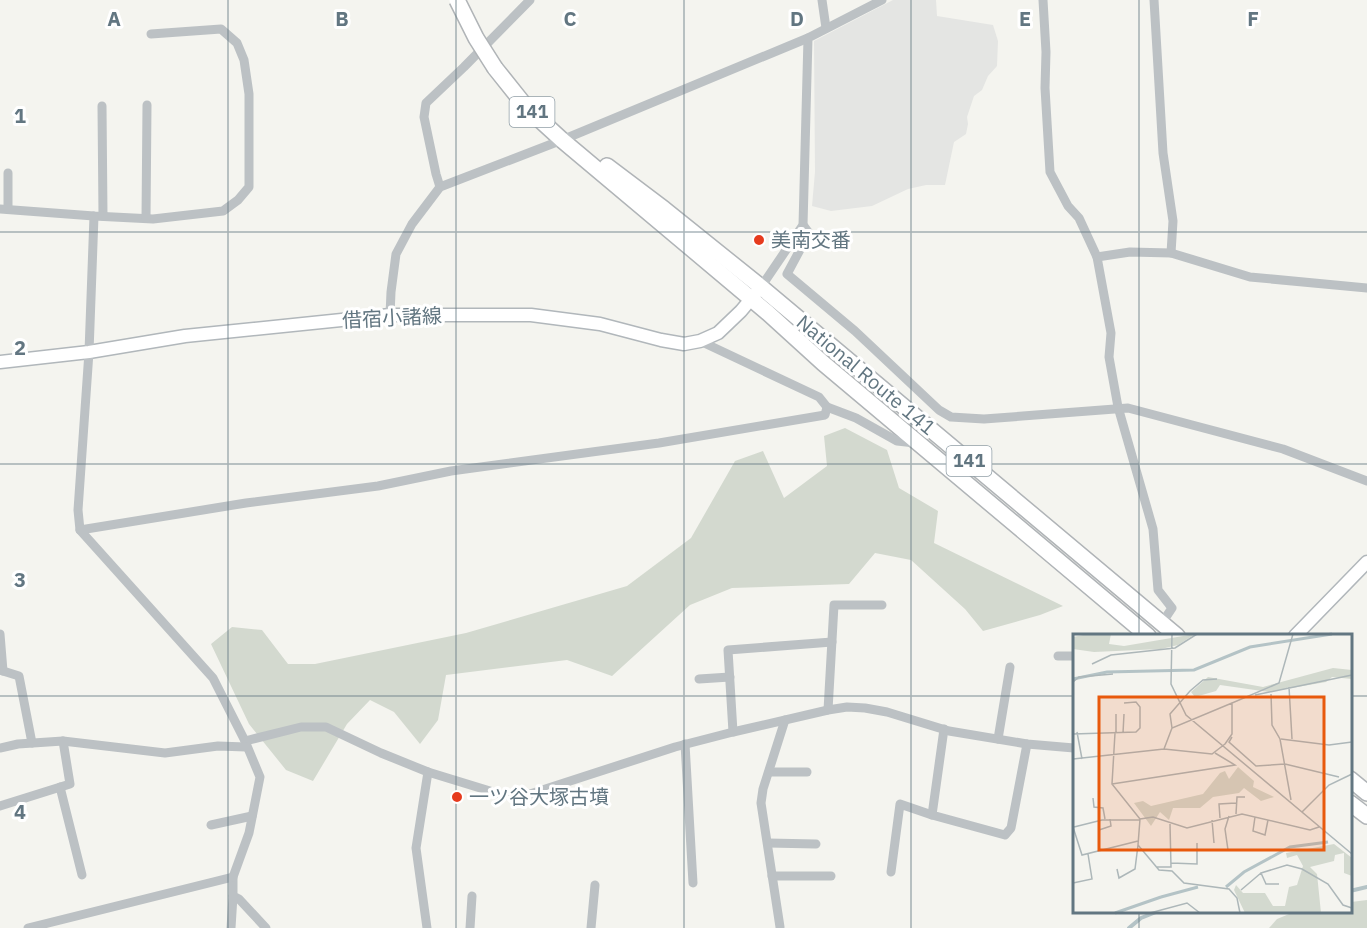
<svg xmlns="http://www.w3.org/2000/svg" width="1367" height="928" font-family="'IBM Plex Sans','Noto Sans JP',sans-serif">
<style>
.built{fill:#e4e5e3}
.green{fill:#d3d9cf}
.lines{fill:none;stroke-linecap:round;stroke-linejoin:round}
.stream{stroke:#b4c3c6;stroke-width:4}
.secondary-casing{stroke:#b1b7bb;stroke-width:15}
.trunk-casing{stroke:#b0b4b7;stroke-width:18}
.minor{stroke:#bcc1c4;stroke-width:9}
.secondary{stroke:#fff;stroke-width:12}
.trunk{stroke:#fff;stroke-width:15}
.trunk-bridge-casing{stroke:#b0b4b7;stroke-width:18;stroke-linecap:butt}
.trunk-bridge{stroke:#fff;stroke-width:15}
.grid{fill:none;stroke:#627681;stroke-width:1.5;stroke-opacity:0.55}
.poi-dot{fill:#e63b1e;stroke:#fff;stroke-width:2}
.labels{text-anchor:middle;stroke-width:6;stroke-linejoin:round;paint-order:stroke}
.shield{fill:#fff;stroke:#919fa7;stroke-width:1.5}
.shield-label{font-size:18px;font-weight:bold;fill:#627681}
.poi-label{font-size:20px;fill:#627681;stroke:#fff;text-anchor:start}
.street-label{font-size:20px;fill:#627681;stroke:#fff}
.inset-river{fill:none;stroke:#b4c3c6;stroke-width:3}
.inset-road{fill:none;stroke:#adb7b9;stroke-width:1.5}
.view{fill:#e8590c;fill-opacity:0.15;stroke:#e8590c;stroke-width:3}
.inset-edge{fill:none;stroke:#627681;stroke-width:3}
.grid-label{font-size:20px;text-anchor:middle;font-weight:bold;fill:#627681;stroke:#fff;stroke-width:6;stroke-linejoin:round;paint-order:stroke}
</style>
<rect width="100%" height="100%" fill="#f4f4ef"/>
<!-- built -->
<path class="built" d="M893,0H936L937,16L993,25L998,41L997,66L988,76L982,90L974,96L967,117L968,124L966,134L954,142L945,185H926L908,189L872,206L831,211L812,206L815,172L814,41Z"/>
<!-- green -->
<g class="green">
<path d="M845,428L887,450L899,488L938,511L934,543L1063,606L1040,615L983,631L965,609L911,560L875,553L849,584L732,588L690,605L612,676L567,660L446,675L438,720L420,744L394,712L370,700L347,724L313,781L286,770L249,724L211,644L232,627L262,630L288,664H315L466,633L627,586L691,538L735,461L763,451L784,498L827,466L824,436Z"/>
<path d="M1367,900V928H1269L1277,919L1294,912H1350L1351,902Z"/>
</g>
<g class="lines">
<!-- stream -->
<g class="stream">
<path d="M1350,891L1367,887"/>
<path d="M1129,928L1141,918L1156,912"/>
</g>
<!-- secondary casing -->
<g class="secondary-casing">
<g id="secondary">
<path d="M0,362L89,352L185,336L390,315H531L600,324L661,340L684,344L700,341L718,333L741,311L756,293"/>
<path d="M1295,636L1367,562"/>
</g>
</g>
<!-- trunk casing -->
<g class="trunk-casing">
<g id="trunk">
<path d="M495,68L527,108L562,140L768,313L823,363L1148,636"/>
<path d="M607,166L664,209L761,287L1177,636"/>
<path d="M1350,779L1367,793"/>
<path d="M1350,803L1367,816"/>
</g>
</g>
<!-- minor -->
<g class="minor">
<path d="M822,0L826,28"/>
<path d="M1043,0L1046,52L1045,88L1050,172L1068,206L1079,218L1097,257L1111,333L1109,357L1118,407L1153,529L1158,590L1172,608L1162,623"/>
<path d="M1154,0L1163,153L1173,221L1171,253"/>
<path d="M102,106L103,216"/>
<path d="M440,187L436,174L424,117L426,103L464,67L530,0"/>
<path d="M0,209L94,216L153,219L223,211L238,200L249,187V94L244,60L237,43L221,29L151,34"/>
<path d="M8,209V173"/>
<path d="M94,216L89,352L78,510L80,530L213,678L245,741L260,777L249,833L233,877V896L239,899L266,928"/>
<path d="M146,218L147,105"/>
<path d="M803,225L809,233L787,274L855,331L939,410L951,417L984,419L1128,408L1283,449L1367,481"/>
<path d="M1097,257L1130,252L1171,253L1250,277L1367,288"/>
<path d="M761,287L803,225L808,38L882,0"/>
<path d="M390,315L391,292L396,254L412,224L440,187L562,140L808,38"/>
<path d="M827,407L856,418L897,441L915,443"/>
<path d="M80,530L246,503L378,486L451,471L659,443L825,415L827,407L819,397L700,341"/>
<path d="M0,634L3,671"/>
<path d="M1058,656H1074"/>
<path d="M0,670L19,676L32,743"/>
<path d="M699,679L730,677"/>
<path d="M828,710L834,605H882"/>
<path d="M944,729L932,815L1005,835L1011,828L1027,744"/>
<path d="M733,732L728,650L832,642"/>
<path d="M998,739L1010,667"/>
<path d="M245,741L301,727H326L381,753L428,772L503,795L530,794L675,747L733,732L828,710L847,707L865,708L887,712L949,731L1027,744L1074,748"/>
<path d="M685,744L693,883"/>
<path d="M0,748L18,744L63,741L165,753L218,746L246,747"/>
<path d="M769,772H807"/>
<path d="M60,787L82,875"/>
<path d="M0,806L70,784L63,741"/>
<path d="M211,825L252,816"/>
<path d="M768,843L816,844"/>
<path d="M891,872L900,804L932,815"/>
<path d="M772,876H831"/>
<path d="M780,927L761,803L763,789L785,720"/>
<path d="M28,928L233,877"/>
<path d="M231,928L233,896"/>
<path d="M427,928L416,848L428,772"/>
<path d="M470,928L472,896"/>
<path d="M591,928L595,885"/>
</g>
<!-- secondary -->
<use href="#secondary" class="secondary"/>
<!-- trunk -->
<use href="#trunk" class="trunk"/>
<!-- trunk-bridge casing -->
<g class="trunk-bridge-casing">
<path id="trunk-bridge" d="M457,0L476,38L495,68"/>
</g>
<!-- trunk-bridge -->
<use href="#trunk-bridge" class="trunk-bridge"/>
</g>
<!-- grid -->
<path class="grid" d="M228,0V928M456,0V928M684,0V928M911,0V928M1139,0V636M0,232H1367M0,464H1367M0,696H1074M1350,696H1367M1139,912V928"/>
<!-- markers -->
<g class="poi-dot">
<circle cx="759" cy="240" r="6"/>
<circle cx="457" cy="797" r="6"/>
</g>
<g class="labels">
<!-- shield labels -->
<g class="shield">
<rect x="509.5" y="97" width="45" height="30" rx="4.5"/>
<rect x="946.5" y="446" width="45" height="30" rx="4.5"/>
</g>
<g class="shield-label">
<text x="532" y="118">141</text>
<text x="969" y="467">141</text>
</g>
<!-- poi labels -->
<g class="poi-label">
<text x="771" y="247">美南交番</text>
<text x="469" y="804">一ツ谷大塚古墳</text>
</g>
<!-- street labels -->
<g class="street-label">
<text transform="translate(392 318) rotate(-3)" y="7">借宿小諸線</text>
<text transform="translate(866 375) rotate(40)" y="7">National Route 141</text>
</g>
</g>
<!-- overview -->
<g transform="translate(1073 634)">
<rect width="279" height="279" fill="#f4f4ef"/>
<path d="M15,0H38L36,10L51,12L122,0L105,11L88,15L21,18L0,15V3ZM260,34L279,36V45L259,43L253,48L196,58L147,51L143,57L122,63L118,58L135,43L190,53ZM165,133L181,147L180,153L201,163L188,167L171,154L166,159L140,163L127,174H100L96,186L87,178L78,192L61,169L70,167L78,172L130,160L147,139L152,137L156,145ZM261,210L279,224V242L271,239V219L262,221L261,227L237,233L244,240L248,279H172L161,256L163,251L170,259H192L200,272H212L216,253L224,251L230,232L224,221L214,224L213,219Z" fill="#d3d9cf"/>
<path class="inset-river" d="M0,45L34,38L121,36L177,13L259,0M153,253L171,238L217,213L255,208M88,263L125,253M42,279L88,263"/>
<path class="inset-road" d="M99,0L98,50L113,81L279,220M19,30L38,21L102,14L124,0M0,48L6,43L40,40M216,53L219,105M198,60L199,91L207,105L218,166M182,61L279,41M43,80V99M99,94L97,80L117,57L130,46L144,45M4,98L9,125M42,99L39,150L67,185L65,211L86,236L99,237L111,249L156,255L164,264L167,279M50,99L51,80M0,100L63,98L67,94V73L63,68L51,69M159,103L156,108L183,132L212,130L266,143M208,105L256,111L279,108M152,110L159,100V69L206,49L220,0M91,115L99,94L159,69M0,125L91,115L139,120L152,110M39,150L162,131L142,119M20,164L21,173L30,174L32,185M229,178L256,151L279,140M163,180L164,163H172M182,183L180,197L192,201L195,186M147,184L146,170L163,169M67,185L80,183L114,194L169,180L237,196L246,193M139,186L141,209M0,193L9,221L65,207M1,193L29,186H67M26,196L38,192L37,185M155,216L152,195L156,182M98,229L124,230V209M84,233H98L97,190M44,235L46,244L62,235L65,211M0,249L19,245L15,220M206,250H193L188,239L214,231L229,235L255,250L270,271L279,274M168,256L188,239M77,279L114,269L127,279"/>
<path class="view" d="M26,63H251V216H26Z"/>
<rect width="279" height="279" class="inset-edge"/>
</g>
<g class="grid-label">
<text x="114" y="26">A</text>
<text x="342" y="26">B</text>
<text x="570" y="26">C</text>
<text x="797" y="26">D</text>
<text x="1025" y="26">E</text>
<text x="1253" y="26">F</text>
<text x="20" y="123">1</text>
<text x="20" y="355">2</text>
<text x="20" y="587">3</text>
<text x="20" y="819">4</text>
</g>
</svg>
